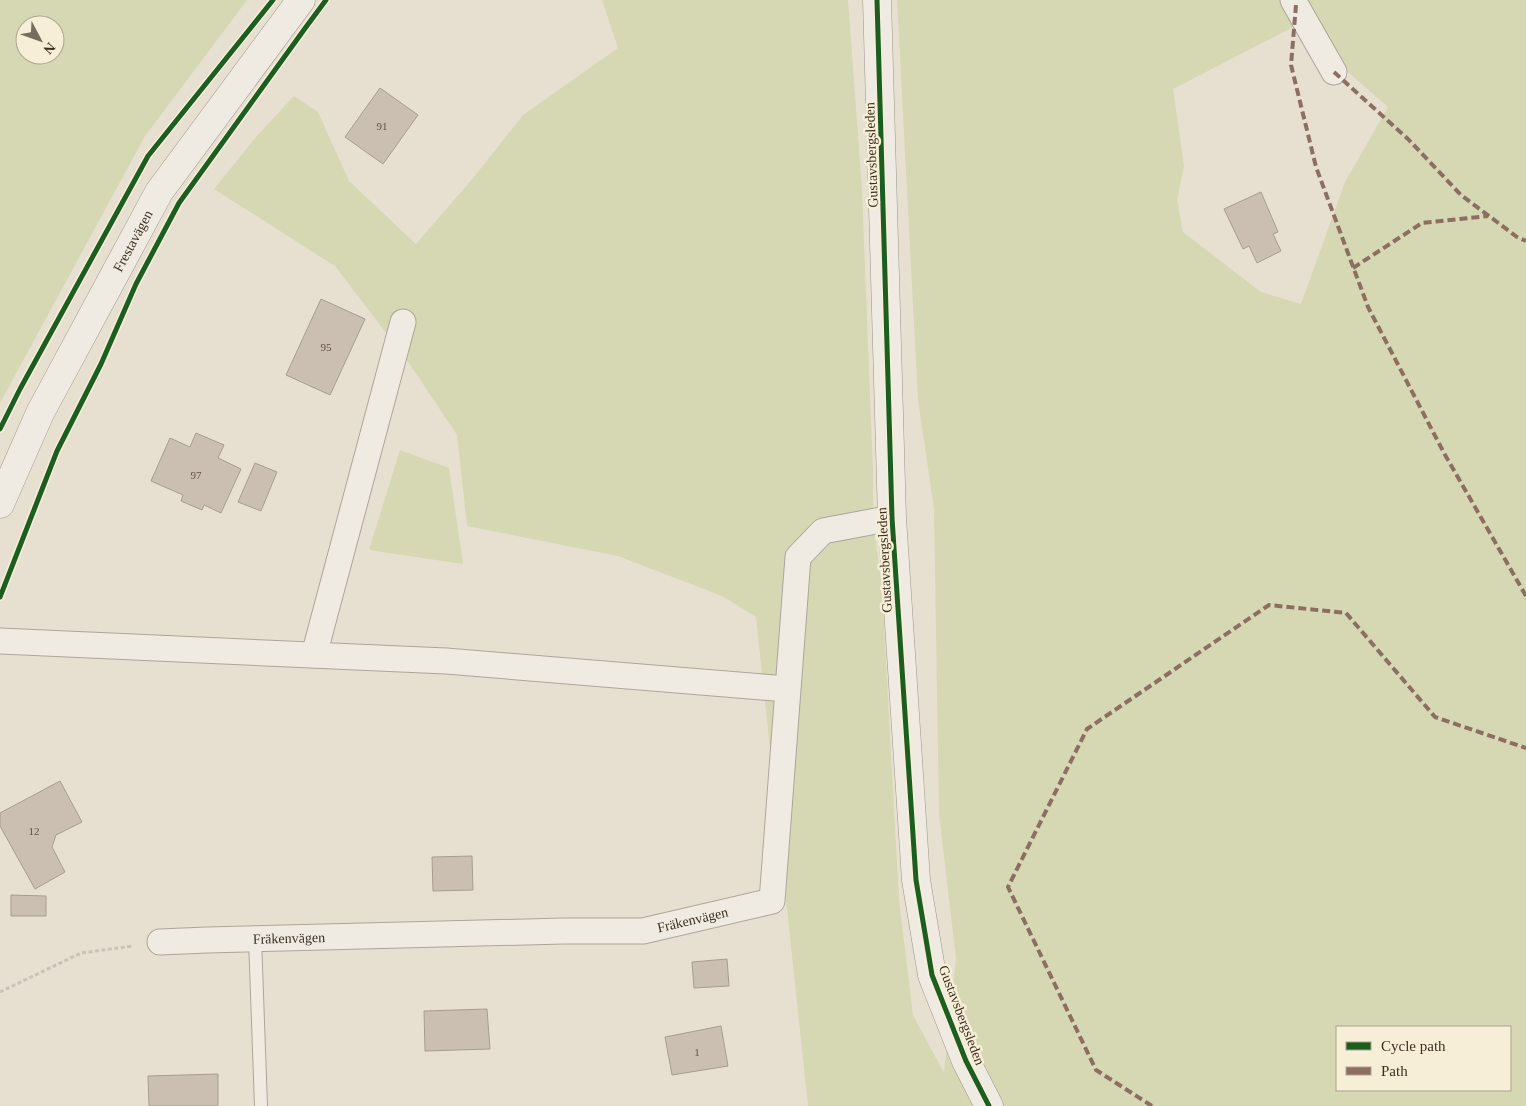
<svg xmlns="http://www.w3.org/2000/svg" width="1526" height="1106" font-family="Georgia,serif">
<style>
.green{fill:#d6d7b3;fill-rule:evenodd}
.building{fill:#cbbfb2;stroke:#a89c90}
.lines{fill:none;stroke-linecap:round;stroke-linejoin:round}
.lane-casing{stroke:#ada599;stroke-width:14}
.street-casing{stroke:#ada599;stroke-width:27}
.secondary-casing{stroke:#9c958a;stroke-width:29}
.path{stroke:#c8c2b9;stroke-width:3;stroke-dasharray:4 2.5;stroke-linecap:butt}
.lane{stroke:#efebe3;stroke-width:12}
.street{stroke:#efebe3;stroke-width:25}
.secondary{stroke:#efebe3;stroke-width:28}
.quiet{stroke:#8d6e63;stroke-width:4;stroke-dasharray:8 4;stroke-linecap:butt}
.cycleway-casing{stroke:#f7eed8;stroke-width:8}
.cycleway{stroke:#1b5e20;stroke-width:5}
.labels{text-anchor:middle;stroke-width:5;stroke-linejoin:round;paint-order:stroke}
.number-label{font-size:11px;fill:#605244}
.street-label{font-size:14px;fill:#3d2e20;stroke:#f7eed8}
</style>
<rect width="100%" height="100%" fill="#e7e0d1"/>
<!-- green -->
<g class="green">
<path d="M0,0H247L145,136L0,403ZM25,25H55V55H25Z"/>
<path d="M602,0H848L862,190L873,471V521L882,588L899,900L913,1015L944,1073L956,958L939,815L934,509L918,400L897,0H1526V1106H808L756,617L722,596L618,556L467,526L457,435L409,363L335,266L214,189L256,137L294,96L318,112L349,181L416,244L474,177L523,115L618,48ZM1295,26L1388,107L1345,182L1301,304L1261,292L1183,232L1177,200L1184,166L1173,89ZM1337,1027H1510V1090H1337Z"/>
<path d="M400,450L449,468L463,564L369,550Z"/>
</g>
<!-- building -->
<g class="building">
<path d="M380,88L418,115L383,164L345,137Z"/>
<path d="M1261,192L1278,232L1273,234L1281,251L1257,263L1249,246L1243,249L1224,209Z"/>
<path d="M321,299L365,319L330,395L286,375Z"/>
<path d="M196,433L224,445L218,458L241,469L221,513L204,505L202,510L181,501L183,495L151,481L170,438L190,447Z"/>
<path d="M255,463L277,472L261,511L238,502Z"/>
<path d="M60,781L82,822L56,835L52,847L65,872L35,889L0,826V813Z"/>
<path d="M472,856L473,890L433,891L432,857Z"/>
<path d="M11,895L46,896V916H11Z"/>
<path d="M727,959L729,986L694,988L692,962Z"/>
<path d="M487,1009L490,1049L425,1051L424,1011Z"/>
<path d="M721,1026L728,1066L672,1075L665,1037Z"/>
<path d="M218,1074V1106H149L148,1076Z"/>
</g>
<g class="lines">
<!-- lane casing -->
<g class="lane-casing">
<path id="lane" d="M255,938L261,1106"/>
</g>
<!-- street casing -->
<g class="street-casing">
<g id="street">
<path d="M1293,0L1334,72"/>
<path d="M0,641L446,661L787,689"/>
<path d="M314,655L403,322"/>
<path id="s1" d="M160,942L207,940L563,931H643L772,901L798,557L823,531L892,518"/>
</g>
</g>
<!-- secondary casing -->
<g class="secondary-casing">
<g id="secondary">
<path d="M877,0L892,518L916,880L932,975L966,1061L989,1106"/>
<path id="s2" d="M0,504L40,413L159,192L301,0"/>
</g>
</g>
<!-- path -->
<path class="path" d="M0,992L81,953L133,946"/>
<!-- lane -->
<use href="#lane" class="lane"/>
<!-- street -->
<use href="#street" class="street"/>
<!-- secondary -->
<use href="#secondary" class="secondary"/>
<!-- quiet -->
<g class="quiet">
<path d="M1296,5L1291,65L1316,167L1368,307L1444,453L1526,596"/>
<path d="M1334,72L1408,139L1461,195L1517,237L1526,241"/>
<path d="M1353,268L1422,223L1488,216"/>
<path d="M1152,1106L1096,1070L1008,887L1087,729L1269,605L1346,613L1435,717L1526,748"/>
</g>
<!-- cycleway casing -->
<g class="cycleway-casing">
<g id="cycleway">
<path d="M877,0L892,518L916,880L932,975L966,1061L989,1106"/>
<path d="M0,429L20,389L148,156L273,0"/>
<path d="M0,597L57,451L101,364L136,284L179,203L306,27L326,0"/>
</g>
</g>
<!-- cycleway -->
<use href="#cycleway" class="cycleway"/>
</g>
<g class="labels">
<!-- number labels -->
<g class="number-label">
<text x="382" y="130">91</text>
<text x="326" y="351">95</text>
<text x="196" y="479">97</text>
<text x="34" y="835">12</text>
<text x="697" y="1056">1</text>
</g>
<!-- street labels -->
<g class="street-label">
<text transform="translate(871 155) rotate(-92)" y="5">Gustavsbergsleden</text>
<text dy="5" stroke="none"><textPath href="#s2" startOffset="295">Frestavägen</textPath></text>
<text transform="translate(884 560) rotate(-93)" y="5">Gustavsbergsleden</text>
<text dy="5" stroke="none"><textPath href="#s1" startOffset="534">Fräkenvägen</textPath></text>
<text dy="5" stroke="none"><textPath href="#s1" startOffset="129">Fräkenvägen</textPath></text>
<text transform="translate(962 1015) rotate(69)" y="5">Gustavsbergsleden</text>
</g>
</g>
<!-- legend -->
<rect x="1336" y="1026" width="175" height="65" fill="#f7eed8" stroke="#ada18e"/>
<rect x="1346" y="1042" width="25" height="8" fill="#1b5e20" stroke="#ada18e"/>
<text x="1381" y="1051" font-size="15" fill="#3d2e20">Cycle path</text>
<rect x="1346" y="1067" width="25" height="8" fill="#8d6e63" stroke="#ada18e"/>
<text x="1381" y="1076" font-size="15" fill="#3d2e20">Path</text>
<!-- north arrow -->
<g transform="translate(40 40) rotate(131)"><circle r="24" fill="#f7eed8" stroke="#ada18e"/>
<path d="M0-4L9 19L0 12L-9 19Z" fill="#786c5e"/>
<text y="-8" font-size="14" font-weight="bold" text-anchor="middle" fill="#3d2e20">N</text>
</g>
</svg>
